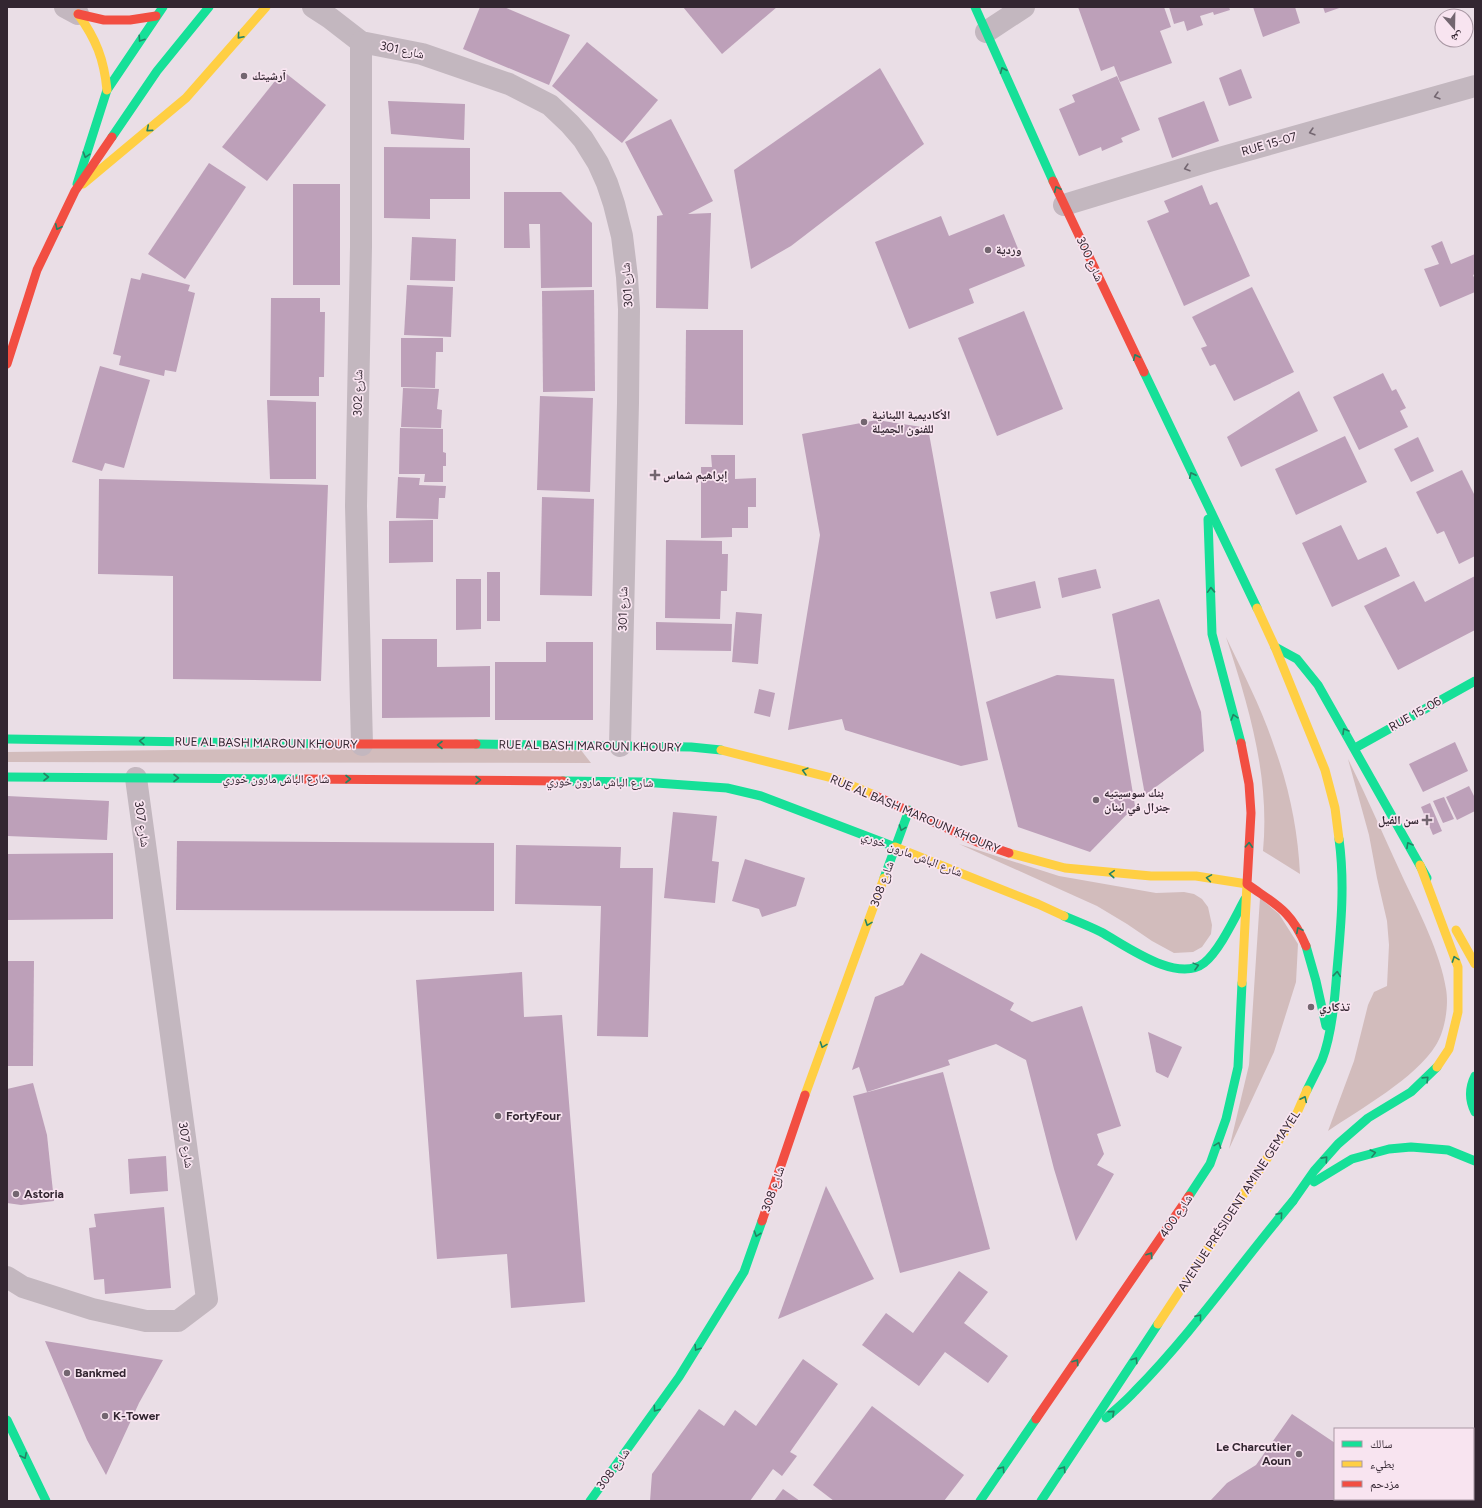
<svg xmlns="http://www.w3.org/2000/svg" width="1482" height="1508" font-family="Figtree,'Noto Naskh Arabic',sans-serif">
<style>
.green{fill:#d2bcbc}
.building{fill:#bda0b9}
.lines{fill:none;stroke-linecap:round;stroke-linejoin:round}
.street{stroke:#c3b7bf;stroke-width:22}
.fast{stroke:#16e098;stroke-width:9}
.slow{stroke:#ffcf43;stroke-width:9}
.jam{stroke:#f24e42;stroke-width:9}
.oneway{stroke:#248364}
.oneway2{stroke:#746771}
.poi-dot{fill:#736670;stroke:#f8e4f0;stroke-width:1.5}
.labels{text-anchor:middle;stroke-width:3.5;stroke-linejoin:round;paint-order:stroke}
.street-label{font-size:12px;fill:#332631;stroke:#f8e4f0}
.poi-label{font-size:12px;font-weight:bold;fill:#332631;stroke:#f8e4f0;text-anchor:start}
</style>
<rect width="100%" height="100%" fill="#eadee6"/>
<!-- green -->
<g class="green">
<path d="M1226,637C1243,673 1262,709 1274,746C1289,787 1298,830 1300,874L1263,851C1270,777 1249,707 1226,637Z"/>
<path d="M577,745L591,763L7,762V752Z"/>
<path d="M1348,759C1368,799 1385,839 1404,880C1419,911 1441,955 1446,989C1449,1005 1445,1031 1436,1045C1416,1078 1360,1109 1328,1131L1354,1061L1368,1005L1374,992L1387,986L1389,945L1387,921L1377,878L1369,835Z"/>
<path d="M959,844L1059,876L1156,893L1184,892L1194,894L1202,899L1208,907L1212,925L1211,934L1202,947L1193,952L1174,953L1152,941L1127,924L1097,906Z"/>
<path d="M1260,898L1279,914L1298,944L1296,982L1274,1052L1229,1149L1249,1065Z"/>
</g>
<!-- building -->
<g class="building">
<path d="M480,7H504L570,35L549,85L463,49Z"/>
<path d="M683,7H777L722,54Z"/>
<path d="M1078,7H1164L1171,27L1160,31L1172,63L1120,82L1114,66L1101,71Z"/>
<path d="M1169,7H1229L1230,10L1214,15L1213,12L1200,16L1203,25L1187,31L1184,21L1174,24Z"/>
<path d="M1253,7H1295L1300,23L1263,37Z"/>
<path d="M1323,7H1342L1325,13Z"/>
<path d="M587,42L658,100L622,143L552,86Z"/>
<path d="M880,68L924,144L791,246L751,269L734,170Z"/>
<path d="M1241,69L1252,98L1229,106L1219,78Z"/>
<path d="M283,71L326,105L267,181L222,147Z"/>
<path d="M1117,76L1140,130L1121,138L1123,142L1102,151L1101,147L1079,156L1059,109L1075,102L1072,95Z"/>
<path d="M388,101L465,104L464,140L391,134Z"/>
<path d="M1204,101L1219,141L1172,158L1158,118Z"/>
<path d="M671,119L713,201L688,214L711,213L708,309L656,308L657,216L663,215L625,142Z"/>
<path d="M384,147L470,148V199H430V219L384,218Z"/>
<path d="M209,163L246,187L185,279L148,254Z"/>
<rect x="293" y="184" width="47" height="101"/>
<path d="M1202,185L1210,205L1217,202L1250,276L1184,306L1147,221L1169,212L1164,201Z"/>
<path d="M504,192H561L592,223V287L541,288L540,224H529L530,248H504Z"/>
<path d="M1004,214L1025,266L969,289L974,303L909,329L875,242L941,216L949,236Z"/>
<path d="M412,237L456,239L455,281L410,280Z"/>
<path d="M1442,241L1451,264L1475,254V274L1473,275L1475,280V292L1440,307L1424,269L1439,264L1431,246Z"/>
<path d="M142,273L190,285L188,291L195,293L176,372L165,370L164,376L119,365L121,356L113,354L131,278L140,280Z"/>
<path d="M407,285L453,287L451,337L404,335Z"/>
<path d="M1252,287L1294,372L1234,401L1215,364L1210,366L1201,348L1207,346L1192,317Z"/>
<path d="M594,290L595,391L543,392L542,291Z"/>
<path d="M271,298H320V312H325L324,377H319V396H270Z"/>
<path d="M1024,311L1063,409L997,436L958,338Z"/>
<path d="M686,330H743V425L685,424Z"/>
<path d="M401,338H443V352H436L435,388L401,387Z"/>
<path d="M100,366L150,380L124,468L105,463L102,471L72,462Z"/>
<path d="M1383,373L1392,391L1396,389L1406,408L1400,411L1408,427L1359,450L1333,397Z"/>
<path d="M403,388L439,389L437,409L442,410L441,428L401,427Z"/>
<path d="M1299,391L1318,431L1241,467L1227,437Z"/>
<path d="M540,396L593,398L590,492L537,490Z"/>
<path d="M267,400L316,402V479H270Z"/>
<path d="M877,420L928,428L988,760L961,766L845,730L842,719L788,730L820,535L802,434Z"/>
<path d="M400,428L443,429V452L446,453V466H443V482H424L425,474H399Z"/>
<path d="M1345,436L1367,482L1296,515L1275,469Z"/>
<path d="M1418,437L1434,471L1411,482L1394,449Z"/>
<path d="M711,455H735V479L756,478V507H748V528H732V537L701,538V467H712Z"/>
<path d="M1462,470L1475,496V556L1459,564L1444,531L1437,534L1416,492Z"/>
<path d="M398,477L420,478L419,485L446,486L445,498H439L438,519L396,518Z"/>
<path d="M99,479L328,485L321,681L173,679V576L98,574Z"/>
<path d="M542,497L594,499L592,596L540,595Z"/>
<path d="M433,520V562L389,563V521Z"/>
<path d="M1341,525L1358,560L1386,547L1400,576L1332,607L1302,543Z"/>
<path d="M666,540L722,541V554H728L727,591H721L720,619L665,618Z"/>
<path d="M1096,569L1101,588L1062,598L1058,578Z"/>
<rect x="487" y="572" width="13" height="49"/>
<path d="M1475,576V630L1398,670L1364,606L1414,581L1425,602Z"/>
<path d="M456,579H481V629L456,630Z"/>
<path d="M1035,581L1041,608L996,619L990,592Z"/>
<path d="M1159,599L1201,712L1204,751L1145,795L1112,614Z"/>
<path d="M736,612L762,614L758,664L732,662Z"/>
<path d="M656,622L732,624L731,651L656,650Z"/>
<path d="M382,639H437V667L490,666V717L382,718Z"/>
<path d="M546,642H593V720H495V662H546Z"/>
<path d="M1057,675L1114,679L1135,806L1090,852L1018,827L986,702Z"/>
<path d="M759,689L775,693L770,717L754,713Z"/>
<path d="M1455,742L1468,771L1423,792L1409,764Z"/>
<path d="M1469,786L1475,798V811L1457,820L1446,797Z"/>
<path d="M7,796L109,801L107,840L7,836Z"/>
<path d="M1444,797L1454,819L1443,823L1433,801Z"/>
<path d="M1430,803L1442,831L1433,835L1421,807Z"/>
<path d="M673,812L717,816L712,861L719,862L715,903L664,898Z"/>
<path d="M177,841L494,843V911L176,910Z"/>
<path d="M516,845L621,847L620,868H653L648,1037L597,1036L601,906L515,904Z"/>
<path d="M113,853V919L7,920V854Z"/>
<path d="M745,859L805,878L796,906L762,917L759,909L732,901Z"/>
<path d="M921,953L1014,1003L1010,1010L1032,1022L1082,1006L1121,1126L1097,1134L1104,1154L1097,1165L1114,1174L1076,1241L1054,1169L1026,1060L996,1044L948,1060L950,1065L867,1092L859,1067L852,1070L875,997L903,985Z"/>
<path d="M7,961H34L33,1066H7Z"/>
<path d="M522,972L524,1017L562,1015L585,1302L511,1308L507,1254L437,1259L416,980Z"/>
<path d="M1148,1032L1182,1047L1168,1078L1156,1072Z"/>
<path d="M943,1072L990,1249L900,1273L853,1096Z"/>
<path d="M33,1083L47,1135L54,1201L21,1205L7,1203V1089Z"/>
<path d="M166,1156L168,1191L130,1194L128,1159Z"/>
<path d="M826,1186L874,1279L778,1319Z"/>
<path d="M164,1207L171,1288L105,1294L104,1279L94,1280L89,1228L96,1227L94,1214Z"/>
<path d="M959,1271L988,1292L964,1323L1008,1356L988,1383L945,1352L919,1386L862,1345L886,1313L913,1333Z"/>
<path d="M45,1341L163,1360L139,1403L106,1475L87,1440Z"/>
<path d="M803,1359L838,1384L790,1452L797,1456L782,1476L773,1469L750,1501H650L652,1474L699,1409L724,1426L735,1410L756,1426Z"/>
<path d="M872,1406L964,1475L944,1501H834L813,1485Z"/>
<path d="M1292,1414L1335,1443V1499H1411L1410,1501H1210L1227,1483L1256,1465Z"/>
<path d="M1473,1438L1475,1439V1501H1464L1461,1499H1473Z"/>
<path d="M783,1489L800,1501H774Z"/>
</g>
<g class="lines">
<!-- street -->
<g class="street">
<path d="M65,7L78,14"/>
<path d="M313,7L330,18L361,42L422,54L509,84L550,105L570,124L583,139L598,163L607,183L614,204L622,236L627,277L629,309L628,403L620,746"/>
<path d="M986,32L1024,7"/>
<path d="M361,42V247L356,506L362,745"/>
<path d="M1064,205L1209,161L1475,86"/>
<path d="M7,1277L23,1287L92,1309L146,1321H178L207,1299L136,778"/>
</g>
<!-- fast -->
<g class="fast">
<path d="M975,7L1053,181"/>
<path d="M112,137L157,71L209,7"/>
<path d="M77,184L107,90L163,7"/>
<path d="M1144,372L1257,608"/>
<path d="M1208,519L1212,634L1241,743"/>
<path d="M1275,647L1297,659L1318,685L1427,878"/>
<path d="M7,739L328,744"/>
<path d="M476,744L691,747L721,750"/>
<path d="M1355,748L1475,681"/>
<path d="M7,777L300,779"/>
<path d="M563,781L642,782L727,788L761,796L895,847"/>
<path d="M884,878L909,810"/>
<path d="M1064,916C1076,921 1089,926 1101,932C1125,945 1177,984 1204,963C1220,950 1235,917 1245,899"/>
<path d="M1306,946L1316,981L1326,1026"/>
<path d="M1475,1076C1469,1088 1469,1100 1475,1112"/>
<path d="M1307,1090C1312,1080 1317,1070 1322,1060C1332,1034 1335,997 1337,970C1341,926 1345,883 1339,839"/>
<path d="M1314,1182L1352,1159L1389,1149L1411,1147L1448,1150L1475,1161"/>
<path d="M1189,1196L1210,1164L1226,1119L1238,1067L1242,983"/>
<path d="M1293,1201L1314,1171L1338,1144L1368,1118L1411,1092L1437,1067"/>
<path d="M1106,1418C1116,1409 1126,1401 1135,1391C1193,1332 1240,1264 1293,1201"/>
<path d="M7,1420L46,1501"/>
<path d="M590,1501L679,1377L744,1272L762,1221"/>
<path d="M980,1501L1036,1419"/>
<path d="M1041,1501L1158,1324"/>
</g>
<!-- slow -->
<g class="slow">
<path d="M78,14C96,39 104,59 107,90"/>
<path d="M83,184L186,98L266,7"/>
<path d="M1257,608L1275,647L1325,770L1335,808L1339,839"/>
<path d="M721,750L836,779L874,795"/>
<path d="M895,847L1038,904L1064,916"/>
<path d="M1009,853L1065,868L1151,876H1196L1247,884L1242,983"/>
<path d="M1420,865L1458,967V1012L1449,1049L1437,1067"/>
<path d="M1456,930L1475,964"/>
<path d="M805,1095L884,878"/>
<path d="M1158,1324L1297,1113L1307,1090"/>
</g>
<!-- jam -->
<g class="jam">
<path d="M78,14L104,20H130L156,16"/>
<path d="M1053,181L1144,372"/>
<path d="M7,364L37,270L75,191L112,137"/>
<path d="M1241,743L1249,784L1251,813L1247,884C1276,905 1291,910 1306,946"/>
<path d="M328,744H476"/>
<path d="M300,779L563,781"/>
<path d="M874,795L977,842L1009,853"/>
<path d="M762,1221L805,1095"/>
<path d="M1036,1419L1189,1196"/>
</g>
</g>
<!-- one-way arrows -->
<defs><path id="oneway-chevron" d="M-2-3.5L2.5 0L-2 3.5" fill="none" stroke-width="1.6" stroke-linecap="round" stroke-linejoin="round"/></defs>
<g class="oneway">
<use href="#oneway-chevron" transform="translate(240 36) rotate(131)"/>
<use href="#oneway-chevron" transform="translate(141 39) rotate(124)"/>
<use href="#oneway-chevron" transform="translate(1003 70) rotate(-113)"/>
<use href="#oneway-chevron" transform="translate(149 129) rotate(140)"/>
<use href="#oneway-chevron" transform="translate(86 155) rotate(107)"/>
<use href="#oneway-chevron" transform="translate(1057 189) rotate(-115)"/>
<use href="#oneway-chevron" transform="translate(58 227) rotate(115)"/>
<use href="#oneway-chevron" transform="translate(1136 357) rotate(-115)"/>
<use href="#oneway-chevron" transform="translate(1192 475) rotate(-115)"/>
<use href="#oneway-chevron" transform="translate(1211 590) rotate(-92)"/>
<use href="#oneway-chevron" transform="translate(1234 717) rotate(-107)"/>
<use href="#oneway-chevron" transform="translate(1345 731) rotate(-120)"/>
<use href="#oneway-chevron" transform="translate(142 741) rotate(-179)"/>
<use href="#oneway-chevron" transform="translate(440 745) rotate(180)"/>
<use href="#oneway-chevron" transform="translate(805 771) rotate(-165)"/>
<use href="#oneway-chevron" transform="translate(46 777)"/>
<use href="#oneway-chevron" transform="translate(176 778)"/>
<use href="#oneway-chevron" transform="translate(348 779)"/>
<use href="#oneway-chevron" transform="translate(478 780)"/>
<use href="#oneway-chevron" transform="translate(902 828) rotate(110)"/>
<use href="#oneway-chevron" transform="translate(1249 845) rotate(-87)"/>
<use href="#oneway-chevron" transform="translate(1409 845) rotate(-119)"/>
<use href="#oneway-chevron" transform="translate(1112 874) rotate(-176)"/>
<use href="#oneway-chevron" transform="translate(1209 878) rotate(-171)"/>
<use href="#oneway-chevron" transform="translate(868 923) rotate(110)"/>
<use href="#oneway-chevron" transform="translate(1299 930) rotate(-117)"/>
<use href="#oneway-chevron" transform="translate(1455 959) rotate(-110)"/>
<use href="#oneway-chevron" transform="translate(1196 966) rotate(-15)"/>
<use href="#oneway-chevron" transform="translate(1337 974) rotate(-84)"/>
<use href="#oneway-chevron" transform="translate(823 1045) rotate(110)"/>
<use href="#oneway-chevron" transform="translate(1426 1079) rotate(-44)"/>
<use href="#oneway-chevron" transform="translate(1304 1099) rotate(-64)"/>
<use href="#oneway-chevron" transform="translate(1218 1145) rotate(-70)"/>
<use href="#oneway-chevron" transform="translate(1373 1153) rotate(-14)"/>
<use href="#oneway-chevron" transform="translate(1325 1159) rotate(-48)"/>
<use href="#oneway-chevron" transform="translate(1280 1215) rotate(-49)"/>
<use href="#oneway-chevron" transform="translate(757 1234) rotate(109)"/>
<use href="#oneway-chevron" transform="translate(1150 1255) rotate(-56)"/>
<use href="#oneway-chevron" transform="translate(1199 1317) rotate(-50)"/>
<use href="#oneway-chevron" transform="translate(697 1348) rotate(122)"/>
<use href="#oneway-chevron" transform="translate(1135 1360) rotate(-56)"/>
<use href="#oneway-chevron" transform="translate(1076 1362) rotate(-56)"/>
<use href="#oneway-chevron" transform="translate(656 1409) rotate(126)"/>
<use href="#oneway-chevron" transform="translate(1112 1413) rotate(-42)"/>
<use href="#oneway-chevron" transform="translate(24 1456) rotate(64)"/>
<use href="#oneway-chevron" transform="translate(1002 1469) rotate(-55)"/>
<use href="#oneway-chevron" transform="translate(1063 1469) rotate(-56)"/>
</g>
<g class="oneway2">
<use href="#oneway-chevron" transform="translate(1437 96) rotate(164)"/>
<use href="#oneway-chevron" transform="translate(1312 132) rotate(164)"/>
<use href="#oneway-chevron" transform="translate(1187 168) rotate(163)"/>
</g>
<!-- markers -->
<g class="poi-dot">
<circle cx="244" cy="76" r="4"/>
<circle cx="988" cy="250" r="4"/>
<circle cx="864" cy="422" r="4"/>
<path d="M653 469h4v4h4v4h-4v4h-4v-4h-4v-4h4z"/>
<circle cx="1096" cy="800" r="4"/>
<path d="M1425 814h4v4h4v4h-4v4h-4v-4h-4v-4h4z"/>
<circle cx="1311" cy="1007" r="4"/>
<circle cx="498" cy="1116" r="4"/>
<circle cx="16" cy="1194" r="4"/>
<circle cx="67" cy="1373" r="4"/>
<circle cx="105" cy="1416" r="4"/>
<circle cx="1299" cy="1454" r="4"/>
</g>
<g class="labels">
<!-- street labels -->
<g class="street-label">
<text transform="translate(402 50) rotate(12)" y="4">شارع 301</text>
<text transform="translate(1269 144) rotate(-16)" y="4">RUE 15-07</text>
<text transform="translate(1090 259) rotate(65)" y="4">شارع 300</text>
<text transform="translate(627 285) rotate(-94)" y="4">شارع 301</text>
<text transform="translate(358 393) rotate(-89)" y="4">شارع 302</text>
<text transform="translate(623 609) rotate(-89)" y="4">شارع 301</text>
<text transform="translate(1415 714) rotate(-29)" y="4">RUE 15-06</text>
<text transform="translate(266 743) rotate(1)" y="4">RUE AL BASH MAROUN KHOURY</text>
<text transform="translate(590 746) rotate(1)" y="4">RUE AL BASH MAROUN KHOURY</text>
<text x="276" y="783">شارع الباش مارون خوري</text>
<text transform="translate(600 782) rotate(1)" y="4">شارع الباش مارون خوري</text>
<text transform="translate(915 814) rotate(23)" y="4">RUE AL BASH MAROUN KHOURY</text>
<text transform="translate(142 824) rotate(82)" y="4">شارع 307</text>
<text transform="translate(912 854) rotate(21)" y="4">شارع الباش مارون خوري</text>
<text transform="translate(882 884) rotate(-70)" y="4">شارع 308</text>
<text transform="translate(186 1145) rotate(82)" y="4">شارع 307</text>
<text transform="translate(773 1189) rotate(-71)" y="4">شارع 308</text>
<text transform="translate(1239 1201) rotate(-57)" y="4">AVENUE PRÉSIDENT AMINE GEMAYEL</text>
<text transform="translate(1176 1216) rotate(-56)" y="4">شارع 400</text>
<text transform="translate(613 1469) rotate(-54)" y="4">شارع 308</text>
</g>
<!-- poi labels -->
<g class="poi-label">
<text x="252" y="80">آرشيتك</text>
<text x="996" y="254">وردية</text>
<text x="872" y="419">الأكاديمية اللبنانية<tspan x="872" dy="14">للفنون الجميلة</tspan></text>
<text x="663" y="479">إبراهيم شماس</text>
<text x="1104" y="797">بنك سوسيتيه<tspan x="1104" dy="14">جنرال في لبنان</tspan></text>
<text x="1419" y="824" text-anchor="end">سن الفيل</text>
<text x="1319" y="1011">تذكاري</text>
<text x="506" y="1120">FortyFour</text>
<text x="24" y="1198">Astoria</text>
<text x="75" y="1377">Bankmed</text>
<text x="113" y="1420">K-Tower</text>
<text x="1291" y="1451" text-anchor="end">Le Charcutier<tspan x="1291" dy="14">Aoun</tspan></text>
</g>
</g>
<!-- border -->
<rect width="1482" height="1508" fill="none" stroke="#332631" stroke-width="16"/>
<!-- legend -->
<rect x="1334" y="1428" width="140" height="72" fill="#f8e4f0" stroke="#a998a4"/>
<rect x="1342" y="1441" width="20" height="6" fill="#16e098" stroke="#a998a4"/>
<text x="1370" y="1448" font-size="12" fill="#332631">سالك</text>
<rect x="1342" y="1461" width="20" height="6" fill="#ffcf43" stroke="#a998a4"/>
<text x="1370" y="1468" font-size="12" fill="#332631">بطيء</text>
<rect x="1342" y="1481" width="20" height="6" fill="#f24e42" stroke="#a998a4"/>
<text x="1370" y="1488" font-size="12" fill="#332631">مزدحم</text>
<!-- north arrow -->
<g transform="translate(1454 28) rotate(160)"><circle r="19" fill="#f8e4f0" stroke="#a998a4"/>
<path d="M0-3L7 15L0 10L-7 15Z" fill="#736670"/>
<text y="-6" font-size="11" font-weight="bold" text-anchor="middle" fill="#332631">ش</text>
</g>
</svg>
